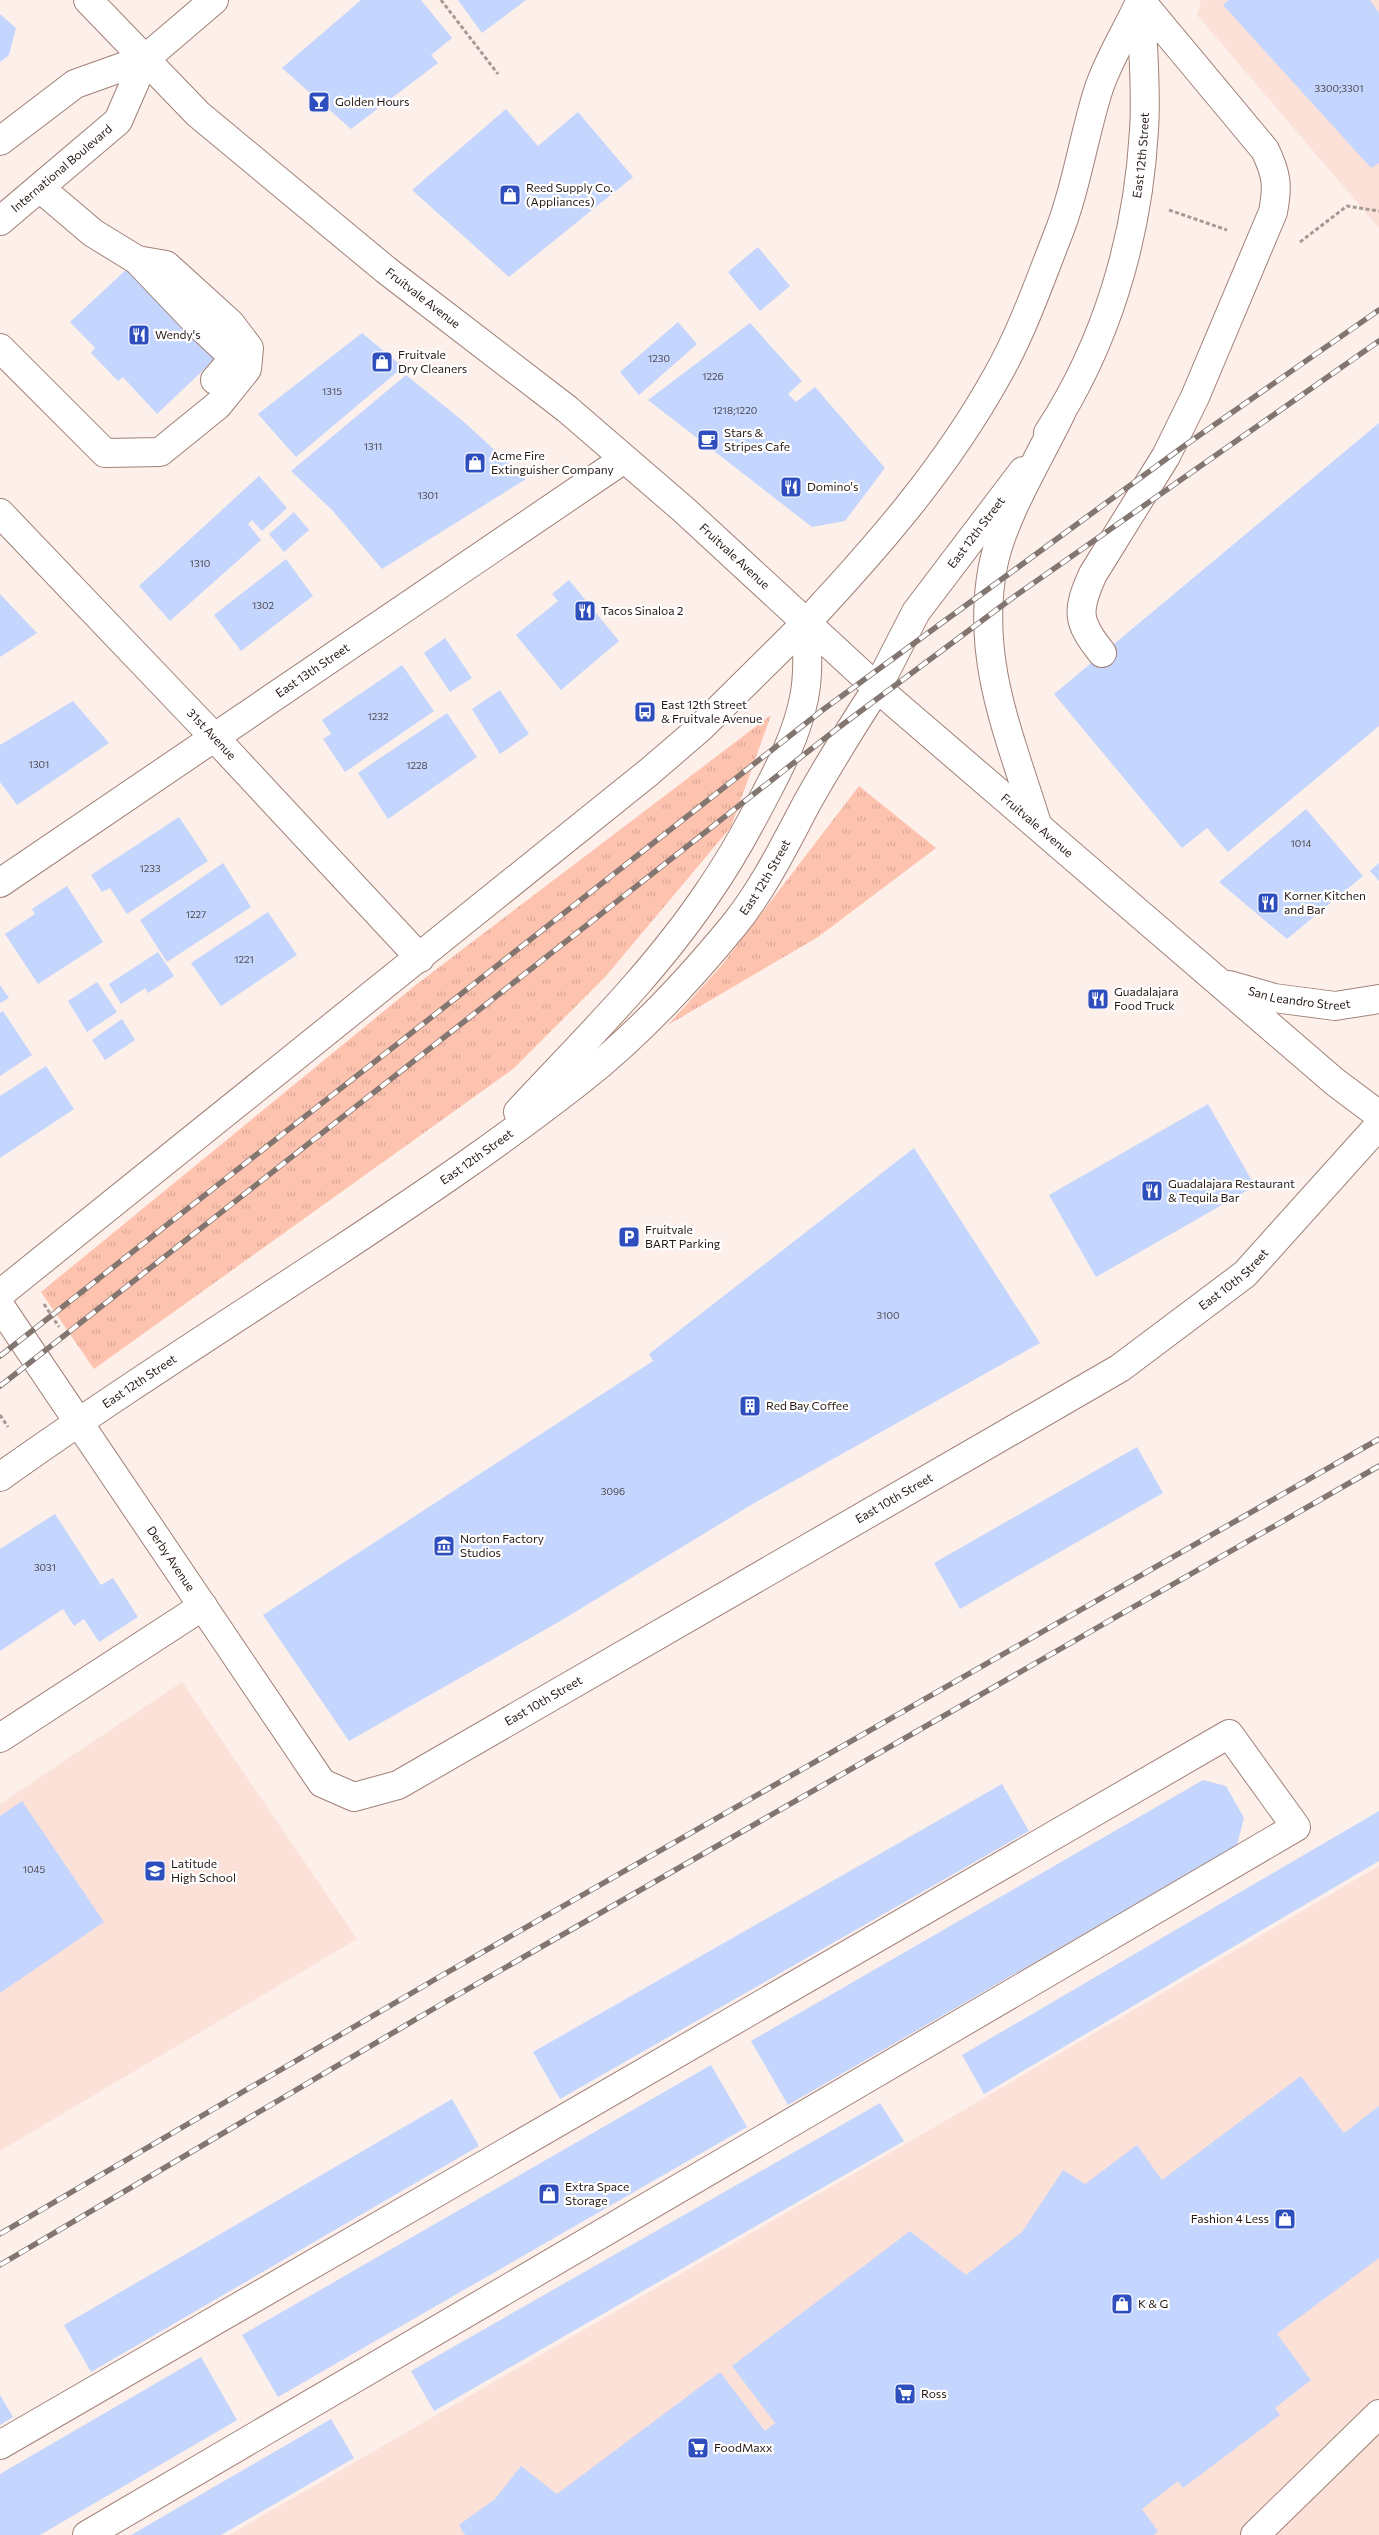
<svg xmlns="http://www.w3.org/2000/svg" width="1379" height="2535" font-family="Commissioner,sans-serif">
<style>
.built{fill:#fce1d9}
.grass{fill:url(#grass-tufts)}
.building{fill:#c4d5fe}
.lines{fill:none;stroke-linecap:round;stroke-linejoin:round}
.minor-casing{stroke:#a18177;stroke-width:30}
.major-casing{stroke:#a18177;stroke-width:30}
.path{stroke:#a79994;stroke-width:3;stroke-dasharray:4 2.5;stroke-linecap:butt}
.minor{stroke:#fff;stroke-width:28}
.major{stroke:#fff;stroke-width:28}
.rail-casing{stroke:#837671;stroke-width:5.5}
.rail{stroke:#fff;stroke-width:4;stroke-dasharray:11;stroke-linecap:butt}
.labels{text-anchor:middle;stroke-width:4.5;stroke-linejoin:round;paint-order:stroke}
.number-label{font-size:10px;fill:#4e484f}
.poi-label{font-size:12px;fill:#261915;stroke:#fff;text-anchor:start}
.street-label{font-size:12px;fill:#261915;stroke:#fff}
</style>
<defs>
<pattern id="grass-tufts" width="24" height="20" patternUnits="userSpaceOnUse" patternTransform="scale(1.25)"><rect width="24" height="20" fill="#fec3af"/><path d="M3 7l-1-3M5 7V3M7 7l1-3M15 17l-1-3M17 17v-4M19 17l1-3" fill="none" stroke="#daa796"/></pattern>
</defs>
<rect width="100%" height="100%" fill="#fdefea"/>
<!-- built -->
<g class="built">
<path d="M1201,0H1379V228L1197,15Z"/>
<path d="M182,1682L357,1939L0,2151V1804Z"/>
<path d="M1379,1866V2535H229L945,2121Z"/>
</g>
<!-- grass -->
<g class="grass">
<path d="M771,715L731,827L606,976L513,1069L94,1369L41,1292L417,984Z"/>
<path d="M859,786L936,848L818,937L668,1025L722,965Z"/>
</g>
<!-- building -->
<g class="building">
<path d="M361,0H421L452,38L431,55L438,63L351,129L282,68Z"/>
<path d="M458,0H526L482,33Z"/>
<path d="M1229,0H1370L1379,13V163L1371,168L1223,5Z"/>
<path d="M0,14L16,28L9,55L0,62Z"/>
<path d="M506,109L538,146L578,112L633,177L509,277L412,190Z"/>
<path d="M758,247L790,286L760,311L728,272Z"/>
<path d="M130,266L216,358L157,414L123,377L118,381L91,353L95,348L70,322Z"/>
<path d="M678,322L697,344L639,395L620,372Z"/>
<path d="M750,323L802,381L788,394L796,402L815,387L885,468L845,521L812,527L648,400Z"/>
<path d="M362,333L403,367L296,457L258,414Z"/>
<path d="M406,375L463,421L526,479L382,569L332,510L291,471Z"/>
<path d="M1379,423V726L1228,852L1207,828L1182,848L1054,694Z"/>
<path d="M259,476L287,508L262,531L252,520L248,524L261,540L170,621L139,586Z"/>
<path d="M294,512L309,530L284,552L269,534Z"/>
<path d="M286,559L313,596L241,651L214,615Z"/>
<path d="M569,580L619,641L561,690L516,635L558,601L552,594Z"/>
<path d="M0,594L37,633L0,657Z"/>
<path d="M445,638L472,678L450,692L424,653Z"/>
<path d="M402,665L434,711L345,772L323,739L331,734L322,720Z"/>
<path d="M500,690L529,734L500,754L472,709Z"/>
<path d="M73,701L109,743L17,805L0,782V745Z"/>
<path d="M447,713L477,757L388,819L358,773Z"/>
<path d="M1306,809L1363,876L1287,939L1219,882Z"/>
<path d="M179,817L208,861L127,914L110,888L102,892L91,875Z"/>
<path d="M223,863L251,907L167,962L140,920Z"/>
<path d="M1379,863V881L1370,871Z"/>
<path d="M67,886L103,942L38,984L5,934L35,914L32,909Z"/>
<path d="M268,912L297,955L221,1006L191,963Z"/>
<path d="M158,952L174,976L148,993L145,988L121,1004L109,984Z"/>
<path d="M97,982L117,1012L87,1032L68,1001Z"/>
<path d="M0,985L9,998L0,1003Z"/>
<path d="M3,1011L32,1055L0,1076V1013Z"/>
<path d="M122,1019L135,1040L105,1060L92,1040Z"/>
<path d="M46,1066L74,1109L0,1158V1096Z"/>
<path d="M1208,1104L1255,1186L1096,1277L1049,1195Z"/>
<path d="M914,1148L1040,1343L751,1505L562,1620L349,1741L263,1615L653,1361L649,1354Z"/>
<path d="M1137,1447L1163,1493L960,1609L934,1563Z"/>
<path d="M55,1514L101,1585L113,1578L138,1617L99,1642L84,1619L74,1626L63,1609L0,1651V1549Z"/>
<path d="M1203,1780L1226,1786L1244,1818L1237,1845L788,2105L751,2041Z"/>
<path d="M1002,1784L1029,1831L560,2099L533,2052Z"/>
<path d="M22,1801L104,1922L0,1993V1816Z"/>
<path d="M1379,1811V1861L984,2094L962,2055Z"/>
<path d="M711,2065L747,2127L278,2397L242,2335Z"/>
<path d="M1301,2076L1344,2133L1379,2106V2258L1277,2334L1311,2380L1275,2408L1280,2415L1183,2488L1178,2481L1142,2509L1158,2531L1154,2535H465L459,2525L495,2499L521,2466L557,2494L720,2372L765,2431L775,2423L732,2366L910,2231L966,2275L1022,2232L1063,2170L1085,2184L1137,2145L1162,2180Z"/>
<path d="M452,2099L479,2146L91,2372L64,2325Z"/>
<path d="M880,2103L904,2141L434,2411L411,2371Z"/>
<path d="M201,2357L237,2420L40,2535H0V2474Z"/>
<path d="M0,2395L13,2417L0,2425Z"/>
<path d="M331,2419L354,2458L221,2535H131Z"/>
</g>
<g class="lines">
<!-- minor casing -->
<g class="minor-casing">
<g id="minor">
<path d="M40,188L93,233L137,260L198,324L229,353V364L215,380"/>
<path d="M0,348L105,453L160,452L218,405L247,369L249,348L230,323L166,265L137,260"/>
<path id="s1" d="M1048,433C1107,343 1138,237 1144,130C1147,87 1142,43 1141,1"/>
<path id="s2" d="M0,513L214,737L420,958"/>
<path d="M806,623C878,546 946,468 997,376C1022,332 1039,283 1057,237C1076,190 1083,139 1098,91C1107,62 1125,34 1138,6"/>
<path d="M1102,653C1077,622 1076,611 1093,574L1166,456L1195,397L1273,212C1278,186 1277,175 1265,150L1140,0"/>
<path id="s3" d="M877,688L916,612L1023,471"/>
<path id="s4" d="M0,883L624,459"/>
<path id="s5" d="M0,1306L322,1783L354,1797L398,1785L1120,1368L1245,1274L1379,1125"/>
<path d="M0,1738L203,1606"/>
<path d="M0,2445L1229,1734L1296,1827L87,2535"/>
<path d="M1255,2535L1379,2414"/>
</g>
</g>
<!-- major casing -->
<g class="major-casing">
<g id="major">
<path id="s6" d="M88,0L198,114L386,270L567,409L683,509L877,688L1335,1082L1379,1115"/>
<path d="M0,141L75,84L145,59L214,0"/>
<path id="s7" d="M0,221L118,121L145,59"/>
<path d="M1037,824C1010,736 975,659 993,566C1003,516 1039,459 1061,413"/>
<path id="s8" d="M1229,985L1274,998L1335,1006L1379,999"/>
<path d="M518,1112C583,1042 653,974 707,894C728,864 746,832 763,799C780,767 797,734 804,698C809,673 807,648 806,623"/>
<path d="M0,1294L649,772L699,729L806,623"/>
<path id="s9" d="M0,1477C108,1400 220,1329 331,1256C416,1200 502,1142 582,1079C638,1035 689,980 734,925C764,888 786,842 808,801C830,762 853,725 877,688"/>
</g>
</g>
<!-- path -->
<g class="path">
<path d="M441,0L498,74"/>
<path d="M1169,210L1227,230"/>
<path d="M1300,242L1347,206L1379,211"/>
<path d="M44,1304L59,1327"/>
<path d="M0,1415L8,1427"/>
</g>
<!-- minor -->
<use href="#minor" class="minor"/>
<!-- major -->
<use href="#major" class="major"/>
<!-- rail casing -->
<g class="rail-casing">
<g id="rail">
<path d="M0,1356L824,709L1184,446L1379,310"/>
<path d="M0,1386L838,728L1015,596L1379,341"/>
<path d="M0,2234L434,1980L1379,1439"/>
<path d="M0,2265L440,2005L1379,1466"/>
</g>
</g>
<!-- rail -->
<use href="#rail" class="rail"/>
</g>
<!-- icons -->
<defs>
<g id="bar-square" transform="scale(1.125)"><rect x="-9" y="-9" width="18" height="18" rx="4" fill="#2e4ebe" stroke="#fff"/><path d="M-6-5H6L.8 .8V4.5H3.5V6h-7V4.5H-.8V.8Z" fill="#fff"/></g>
<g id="shop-square" transform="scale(1.125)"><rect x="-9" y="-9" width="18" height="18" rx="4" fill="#2e4ebe" stroke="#fff"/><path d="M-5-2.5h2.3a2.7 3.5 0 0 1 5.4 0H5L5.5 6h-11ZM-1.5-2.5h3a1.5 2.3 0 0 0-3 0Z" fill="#fff"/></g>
<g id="restaurant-square" transform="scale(1.125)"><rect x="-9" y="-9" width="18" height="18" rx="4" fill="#2e4ebe" stroke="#fff"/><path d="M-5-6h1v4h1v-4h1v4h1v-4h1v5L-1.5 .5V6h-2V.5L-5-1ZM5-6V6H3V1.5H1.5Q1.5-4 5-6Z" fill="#fff"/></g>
<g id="cafe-square" transform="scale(1.125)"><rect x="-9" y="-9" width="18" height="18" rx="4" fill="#2e4ebe" stroke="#fff"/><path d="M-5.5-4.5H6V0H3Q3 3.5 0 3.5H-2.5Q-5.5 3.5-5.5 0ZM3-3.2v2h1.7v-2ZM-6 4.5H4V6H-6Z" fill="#fff"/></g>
<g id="bus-square" transform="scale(1.125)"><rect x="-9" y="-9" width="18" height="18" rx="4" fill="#2e4ebe" stroke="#fff"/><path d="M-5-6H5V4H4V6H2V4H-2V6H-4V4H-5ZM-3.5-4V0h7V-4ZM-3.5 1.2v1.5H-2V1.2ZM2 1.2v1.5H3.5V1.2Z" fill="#fff"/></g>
<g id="parking-square" transform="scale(1.125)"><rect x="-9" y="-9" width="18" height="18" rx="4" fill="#2e4ebe" stroke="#fff"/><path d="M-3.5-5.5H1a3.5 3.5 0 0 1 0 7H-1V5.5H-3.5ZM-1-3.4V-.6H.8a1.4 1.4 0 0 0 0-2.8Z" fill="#fff"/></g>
<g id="building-square" transform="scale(1.125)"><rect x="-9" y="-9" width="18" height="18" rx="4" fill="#2e4ebe" stroke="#fff"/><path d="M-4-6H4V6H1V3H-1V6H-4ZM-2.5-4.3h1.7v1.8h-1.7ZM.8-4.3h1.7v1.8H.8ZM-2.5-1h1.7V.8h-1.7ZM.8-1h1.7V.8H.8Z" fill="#fff"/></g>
<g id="museum-square" transform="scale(1.125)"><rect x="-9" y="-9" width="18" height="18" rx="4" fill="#2e4ebe" stroke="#fff"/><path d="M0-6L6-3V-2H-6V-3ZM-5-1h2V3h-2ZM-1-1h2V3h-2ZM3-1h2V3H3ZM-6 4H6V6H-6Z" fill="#fff"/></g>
<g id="school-square" transform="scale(1.125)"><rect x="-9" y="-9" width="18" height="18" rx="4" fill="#2e4ebe" stroke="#fff"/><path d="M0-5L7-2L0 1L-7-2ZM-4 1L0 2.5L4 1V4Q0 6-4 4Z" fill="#fff"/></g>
<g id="supermarket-square" transform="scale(1.125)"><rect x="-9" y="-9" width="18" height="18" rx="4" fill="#2e4ebe" stroke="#fff"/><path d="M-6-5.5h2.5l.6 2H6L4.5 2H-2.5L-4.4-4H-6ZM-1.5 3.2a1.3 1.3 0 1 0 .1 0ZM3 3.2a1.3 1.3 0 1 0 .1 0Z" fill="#fff"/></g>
</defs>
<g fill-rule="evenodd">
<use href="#bar-square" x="319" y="102"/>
<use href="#shop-square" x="510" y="195"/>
<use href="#restaurant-square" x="139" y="335"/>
<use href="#shop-square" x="382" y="362"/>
<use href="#cafe-square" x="708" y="440"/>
<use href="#shop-square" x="475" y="463"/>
<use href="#restaurant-square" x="791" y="487"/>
<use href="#restaurant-square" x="585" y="611"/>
<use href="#bus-square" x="645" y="712"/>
<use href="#restaurant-square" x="1268" y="903"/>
<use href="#restaurant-square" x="1098" y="999"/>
<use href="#restaurant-square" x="1152" y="1191"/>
<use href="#parking-square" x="629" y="1237"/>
<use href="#building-square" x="750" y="1406"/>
<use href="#museum-square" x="444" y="1546"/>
<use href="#school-square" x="155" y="1871"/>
<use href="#shop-square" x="549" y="2194"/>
<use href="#shop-square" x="1285" y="2219"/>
<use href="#shop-square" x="1122" y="2304"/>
<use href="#supermarket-square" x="905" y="2394"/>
<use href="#supermarket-square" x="698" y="2448"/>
</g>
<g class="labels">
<!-- number labels -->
<g class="number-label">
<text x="1339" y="92">3300;3301</text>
<text x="659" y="362">1230</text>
<text x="713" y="380">1226</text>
<text x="332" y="395">1315</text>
<text x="735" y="414">1218;1220</text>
<text x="373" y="450">1311</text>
<text x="428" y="499">1301</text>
<text x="200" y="567">1310</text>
<text x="263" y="609">1302</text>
<text x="378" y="720">1232</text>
<text x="39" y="768">1301</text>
<text x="417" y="769">1228</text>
<text x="1301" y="847">1014</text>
<text x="150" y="872">1233</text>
<text x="196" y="918">1227</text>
<text x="244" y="963">1221</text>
<text x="888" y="1319">3100</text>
<text x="613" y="1495">3096</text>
<text x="45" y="1571">3031</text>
<text x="34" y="1873">1045</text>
</g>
<!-- poi labels -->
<g class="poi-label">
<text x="335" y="106">Golden Hours</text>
<text x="526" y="192">Reed Supply Co.<tspan x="526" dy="14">(Appliances)</tspan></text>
<text x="155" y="339">Wendy's</text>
<text x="398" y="359">Fruitvale<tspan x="398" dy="14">Dry Cleaners</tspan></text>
<text x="724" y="437">Stars &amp;<tspan x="724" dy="14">Stripes Cafe</tspan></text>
<text x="491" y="460">Acme Fire<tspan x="491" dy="14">Extinguisher Company</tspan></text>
<text x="807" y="491">Domino's</text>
<text x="601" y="615">Tacos Sinaloa 2</text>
<text x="661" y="709">East 12th Street<tspan x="661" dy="14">&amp; Fruitvale Avenue</tspan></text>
<text x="1284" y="900">Korner Kitchen<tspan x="1284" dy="14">and Bar</tspan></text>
<text x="1114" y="996">Guadalajara<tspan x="1114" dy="14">Food Truck</tspan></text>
<text x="1168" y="1188">Guadalajara Restaurant<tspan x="1168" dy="14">&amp; Tequila Bar</tspan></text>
<text x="645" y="1234">Fruitvale<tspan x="645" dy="14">BART Parking</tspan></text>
<text x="766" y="1410">Red Bay Coffee</text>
<text x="460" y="1543">Norton Factory<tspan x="460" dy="14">Studios</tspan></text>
<text x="171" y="1868">Latitude<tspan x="171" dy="14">High School</tspan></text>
<text x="565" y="2191">Extra Space<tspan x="565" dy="14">Storage</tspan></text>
<text x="1269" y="2223" text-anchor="end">Fashion 4 Less</text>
<text x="1138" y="2308">K &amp; G</text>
<text x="921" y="2398">Ross</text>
<text x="714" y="2452">FoodMaxx</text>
</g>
<!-- street labels -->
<g class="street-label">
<text dy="4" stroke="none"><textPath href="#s1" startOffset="296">East 12th Street</textPath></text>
<text dy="4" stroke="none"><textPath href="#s7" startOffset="81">International Boulevard</textPath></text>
<text dy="4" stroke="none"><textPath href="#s6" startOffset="449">Fruitvale Avenue</textPath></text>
<text dy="4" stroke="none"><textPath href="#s3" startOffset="185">East 12th Street</textPath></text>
<text dy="4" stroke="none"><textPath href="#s6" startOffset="854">Fruitvale Avenue</textPath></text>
<text dy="4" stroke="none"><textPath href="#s4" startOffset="378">East 13th Street</textPath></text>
<text dy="4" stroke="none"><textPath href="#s2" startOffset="306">31st Avenue</textPath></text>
<text dy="4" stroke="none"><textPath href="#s6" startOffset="1259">Fruitvale Avenue</textPath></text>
<text dy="4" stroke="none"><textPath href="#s9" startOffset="979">East 12th Street</textPath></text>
<text dy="4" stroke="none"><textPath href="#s8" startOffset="72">San Leandro Street</textPath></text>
<text dy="4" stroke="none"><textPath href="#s9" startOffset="574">East 12th Street</textPath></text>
<text dy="4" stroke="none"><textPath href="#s5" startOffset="1634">East 10th Street</textPath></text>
<text dy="4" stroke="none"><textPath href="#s9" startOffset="169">East 12th Street</textPath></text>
<text dy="4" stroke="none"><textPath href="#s5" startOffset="1229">East 10th Street</textPath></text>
<text dy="4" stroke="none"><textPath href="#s5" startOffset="305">Derby Avenue</textPath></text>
<text dy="4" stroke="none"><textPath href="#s5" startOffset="824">East 10th Street</textPath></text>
</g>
</g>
</svg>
